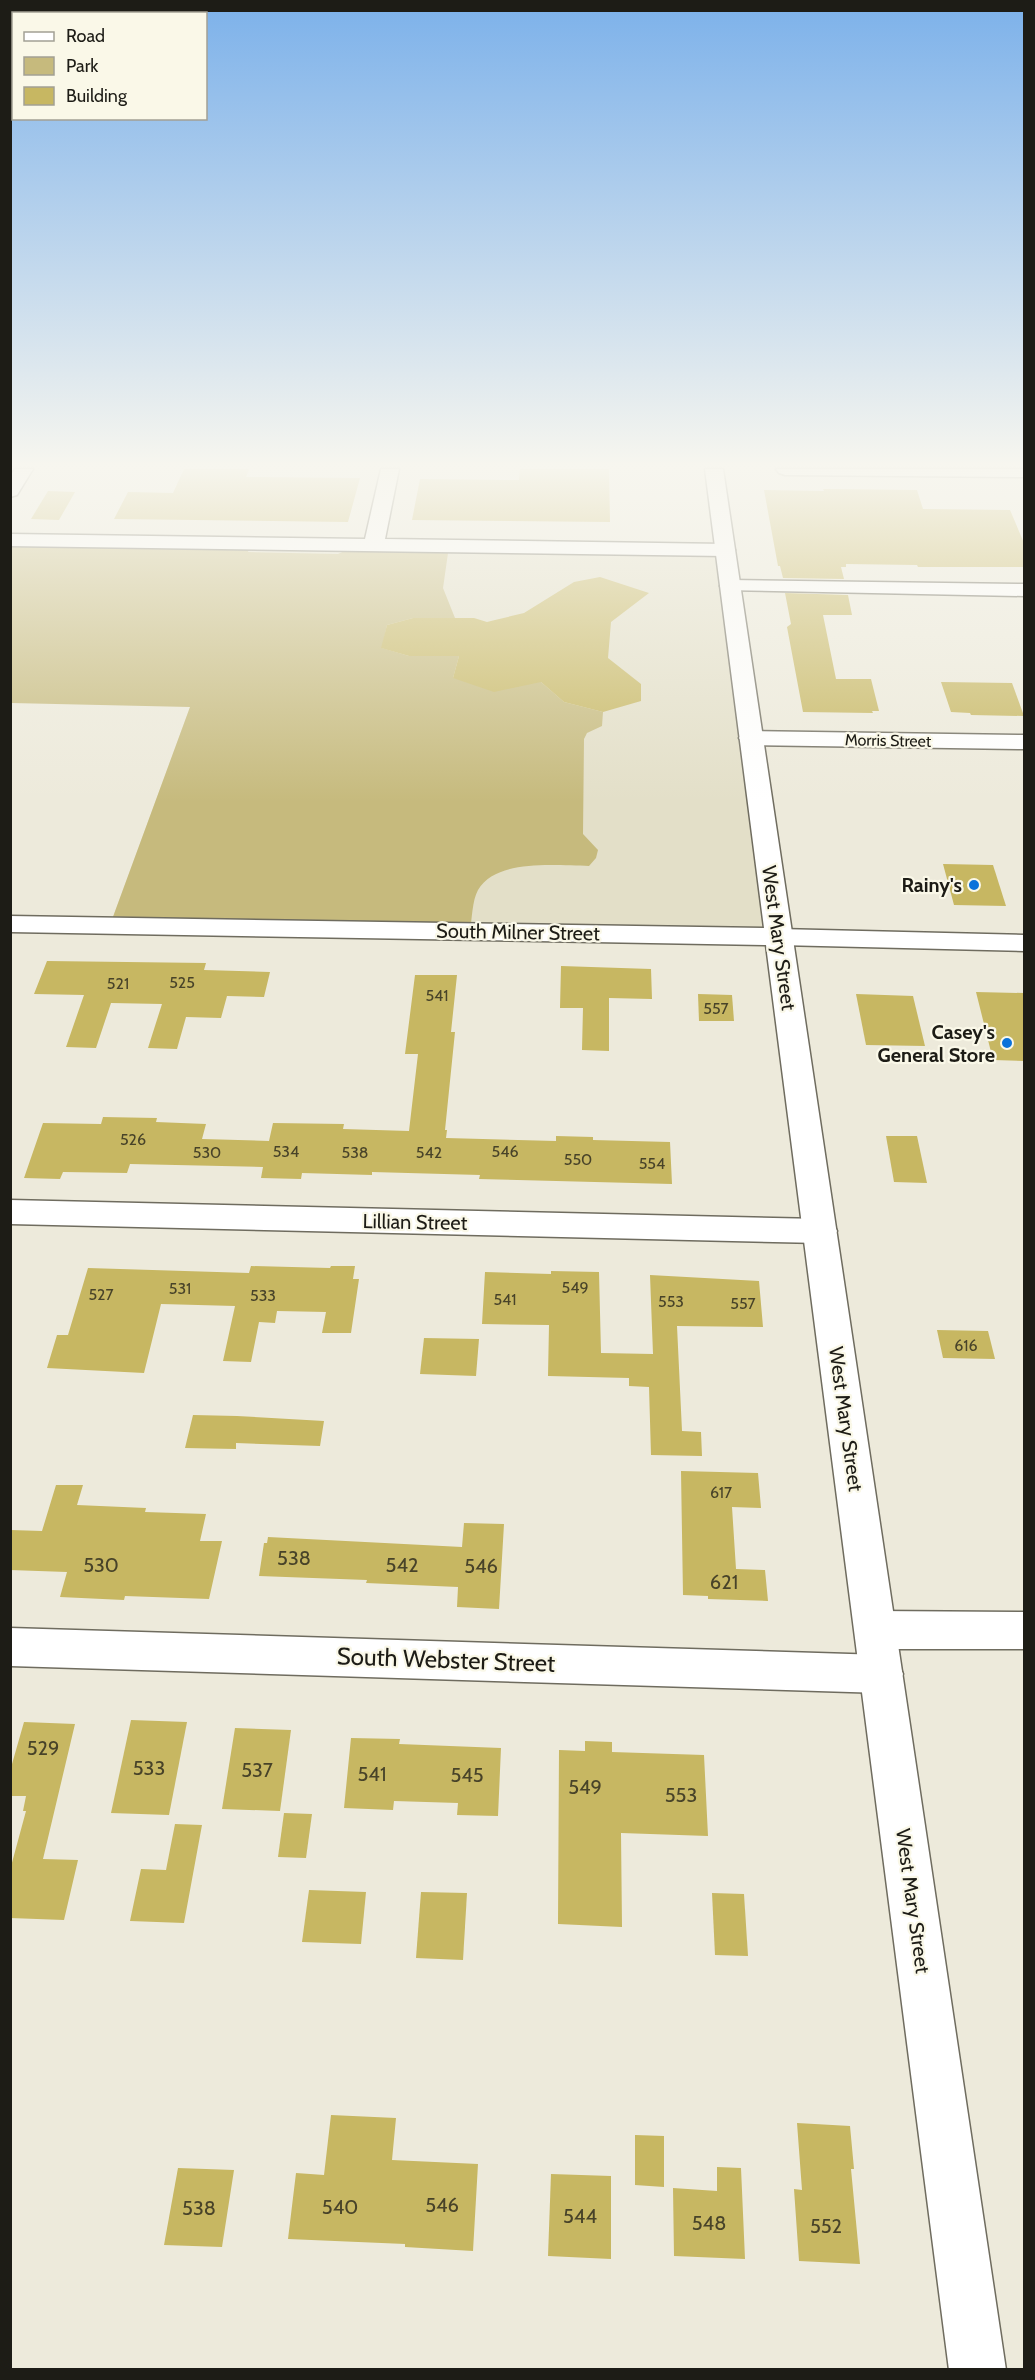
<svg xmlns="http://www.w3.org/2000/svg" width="1035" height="2380" font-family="Cabin,sans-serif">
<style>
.built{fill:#e3dfc8}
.green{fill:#c6ba7d}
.building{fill:#c7b762}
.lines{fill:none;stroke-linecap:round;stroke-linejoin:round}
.minor-casing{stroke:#6f6c5f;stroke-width:3}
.tertiary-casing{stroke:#6f6c5f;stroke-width:3}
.secondary-casing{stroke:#6f6c5f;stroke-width:3}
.minor{fill:#fff;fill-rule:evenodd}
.tertiary{fill:#fff;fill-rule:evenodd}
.secondary{fill:#fff;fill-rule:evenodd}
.poi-dot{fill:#0b72da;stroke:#faf8e8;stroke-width:2}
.labels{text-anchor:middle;stroke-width:4.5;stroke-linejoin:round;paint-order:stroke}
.far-street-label{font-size:16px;fill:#1d1c16;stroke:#faf8e8}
.number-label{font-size:16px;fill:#484329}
.poi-label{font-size:20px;font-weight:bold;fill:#1d1c16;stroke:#faf8e8;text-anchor:end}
.street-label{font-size:20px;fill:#1d1c16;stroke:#faf8e8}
.near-number-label{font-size:20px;fill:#484329}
.near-street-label{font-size:24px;fill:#1d1c16;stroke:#faf8e8}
</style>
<rect width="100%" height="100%" fill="#edeadb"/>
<!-- built -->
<path class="built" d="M250,544L725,550L779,937L110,925Z"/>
<!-- green -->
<path class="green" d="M11,540L250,544L248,552L338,554L357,545L449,546L443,588L455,618H413L387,625L382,648L409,656H459L453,678L541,682L564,702L603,712L602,726L587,733L584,739L583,834L598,850L596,858L589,866C557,866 497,858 478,890C472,901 472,919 470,931L110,925L190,707L11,703Z"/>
<!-- building -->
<g class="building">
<path d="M184,469H249L246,477L360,478L348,522L114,519L128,492L173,493Z"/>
<path d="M520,469H609L610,522L412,520L420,479L519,480Z"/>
<path d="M823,489L917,490L923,509L1010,510L1024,543V567H918L917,565L846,564V567H841L844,579L783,578L780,566H778L764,490L824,491Z"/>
<path d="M48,491L75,492L59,520L31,519Z"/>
<path d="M600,577L649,593L611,622L608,658L641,684V701L603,712L564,702L541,682L494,692L453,678L459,656H409L381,648L387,625L413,618H474L487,622L495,620L524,613L574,582Z"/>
<path d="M785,593L848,595L852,615H823L836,679H871L879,711H872L873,713L803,712L787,627L791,624Z"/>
<path d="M941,682L1012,683L1024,716L971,715L970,713L951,712Z"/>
<path d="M943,864L993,865L1006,906L954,905Z"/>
<path d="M47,961L206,963L204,970L270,972L264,997L227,996L221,1018L186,1017L177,1049L148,1048L162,1004L111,1003L96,1048L66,1047L84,995L34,994Z"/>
<path d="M561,966L651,969L652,999L609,998V1051L582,1050L583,1008H560Z"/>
<path d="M415,975H457L451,1032H455L445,1130H447L446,1138L556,1141V1136L593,1137V1140L670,1142L672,1184L479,1179L480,1175L372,1172V1175L302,1173L301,1179L261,1178L263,1167L130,1164L127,1173L63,1172L60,1179L24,1178L43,1123L101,1124L103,1117L157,1118L156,1122L206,1124L202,1139L269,1141L273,1123L344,1124L343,1129L409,1131L418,1054H405Z"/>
<path d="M976,992L1024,993V1061L993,1060Z"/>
<path d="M698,994L732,995L734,1021H699Z"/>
<path d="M856,994L913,996L925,1046L866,1045Z"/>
<path d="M886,1136H917L927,1183L894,1182Z"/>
<path d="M251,1266L330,1268L331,1266H355L353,1279H359L351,1333H322L326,1312L277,1311L275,1323L259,1322L251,1362L223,1361L235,1306L161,1304L144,1373L47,1368L57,1335H68L88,1268L249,1273Z"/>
<path d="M551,1271L599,1272L601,1353L653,1354L650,1275L759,1281L763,1327L677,1326L682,1431L701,1432L702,1456L651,1455L649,1387L629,1386V1378L548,1376L549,1325L482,1324L485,1272L551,1274Z"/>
<path d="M937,1330L988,1331L995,1359L943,1358Z"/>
<path d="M424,1338L479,1339L476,1376L420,1374Z"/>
<path d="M193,1415L237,1416L324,1421L320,1446L236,1443V1449L185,1448Z"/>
<path d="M681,1471L758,1473L761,1508L732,1507L736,1569L765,1570L768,1601L708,1599V1596L683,1595Z"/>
<path d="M56,1485H83L77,1505L146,1508L145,1512L206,1514L200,1541H222L209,1599L125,1596L124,1600L60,1597L67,1572L10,1570V1530L42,1531Z"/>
<path d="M464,1523L504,1524L499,1609L457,1607L458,1587L366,1583L367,1580L259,1576L264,1543H267L268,1537L462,1547Z"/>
<path d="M131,1720L187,1722L169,1815L111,1813Z"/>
<path d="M24,1722L75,1724L43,1859L78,1860L64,1920L10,1918V1870L26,1811H23L26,1796H10V1771Z"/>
<path d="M235,1728L291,1730L280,1811L222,1809Z"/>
<path d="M351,1738L400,1739L399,1744L501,1748L498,1816L457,1815L458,1803L394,1801L393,1810L344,1808Z"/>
<path d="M585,1741L612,1742V1752L704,1755L708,1836L621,1833L622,1927L558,1924L559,1750L585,1751Z"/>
<path d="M284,1813L312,1814L306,1858L278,1857Z"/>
<path d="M175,1824L202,1825L184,1923L130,1921L141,1869L166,1870Z"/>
<path d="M309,1890L366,1892L361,1944L302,1942Z"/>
<path d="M421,1892L467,1893L463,1960L416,1958Z"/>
<path d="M712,1893L744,1894L748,1956L715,1955Z"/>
<path d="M331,2115L396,2118L392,2160L478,2164L473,2251L405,2247V2244L288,2239L296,2173L324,2175Z"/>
<path d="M797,2123L850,2126L854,2169H851L860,2264L799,2261L794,2189L802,2190Z"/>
<path d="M635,2135L664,2136V2187L635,2185Z"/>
<path d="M717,2167L741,2168L745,2259L674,2256L673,2188L717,2191Z"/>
<path d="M178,2168L234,2170L222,2247L164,2245Z"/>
<path d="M551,2174L611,2176V2259L548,2256Z"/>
</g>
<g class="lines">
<!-- minor casing -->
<g class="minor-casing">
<g id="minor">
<path d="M15,469H33L17,495L10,497V476Z"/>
<path d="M381,469H399L385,539L725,544L732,546L735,550L732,554L725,556L10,546V534L365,539Z"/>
<path d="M776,469H1024V477L785,475L779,473Z"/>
<path d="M730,580L1024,584V596L723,590L720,586L723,582Z"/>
<path d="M751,731L1024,735V749L751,745L743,743L739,738L743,733Z"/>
<path d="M10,1200L820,1219L832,1222L837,1231L832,1240L820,1243L10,1224Z"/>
<path d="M876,1611L1024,1612V1649H876L861,1643L855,1630L861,1617Z"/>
<path d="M10,1628L882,1655L897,1660L903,1674L897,1688L882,1693L10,1666Z"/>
</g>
</g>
<!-- tertiary casing -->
<g class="tertiary-casing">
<path id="tertiary" d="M779,929L1024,935V951L779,945L769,943L765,937L769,931Z"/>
</g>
<!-- secondary casing -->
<g class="secondary-casing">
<path id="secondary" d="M705,469H723L1006,2370H949L766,945L10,932V916L764,928Z"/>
</g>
<!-- minor -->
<use href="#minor" class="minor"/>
<!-- tertiary -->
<use href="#tertiary" class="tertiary"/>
<!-- secondary -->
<use href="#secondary" class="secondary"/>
</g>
<!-- sky -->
<linearGradient id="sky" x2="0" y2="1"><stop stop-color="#7cb1ea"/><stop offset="0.58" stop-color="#f7f6ef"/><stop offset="1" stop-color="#f7f6ef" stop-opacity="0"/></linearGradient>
<rect width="1035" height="802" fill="url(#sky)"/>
<!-- markers -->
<g class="poi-dot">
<circle cx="974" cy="885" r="6"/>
<circle cx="1007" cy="1043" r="6"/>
</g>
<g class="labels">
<!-- far-street labels -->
<g class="far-street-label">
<text transform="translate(888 740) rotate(1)" y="6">Morris Street</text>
</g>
<!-- number labels -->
<g class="number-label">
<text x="182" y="988">525</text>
<text x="118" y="989">521</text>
<text x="437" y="1001">541</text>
<text x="716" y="1014">557</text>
<text x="133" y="1145">526</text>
<text x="286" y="1157">534</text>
<text x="505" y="1157">546</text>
<text x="207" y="1158">530</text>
<text x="355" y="1158">538</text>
<text x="429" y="1158">542</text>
<text x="578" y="1165">550</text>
<text x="652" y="1169">554</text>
<text x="575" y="1293">549</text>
<text x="180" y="1294">531</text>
<text x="101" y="1300">527</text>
<text x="263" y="1301">533</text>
<text x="505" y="1305">541</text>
<text x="671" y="1307">553</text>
<text x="743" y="1309">557</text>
<text x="966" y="1351">616</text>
<text x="721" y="1498">617</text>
</g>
<!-- poi labels -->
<g class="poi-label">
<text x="962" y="892">Rainy's</text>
<text x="995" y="1039">Casey's<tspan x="995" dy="23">General Store</tspan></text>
</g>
<!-- street labels -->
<g class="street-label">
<text transform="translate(518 932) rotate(1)" y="7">South Milner Street</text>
<text transform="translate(779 938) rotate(82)" y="7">West Mary Street</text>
<text transform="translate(415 1222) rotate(1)" y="7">Lillian Street</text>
<text transform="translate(846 1419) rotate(82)" y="7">West Mary Street</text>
<text transform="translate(913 1901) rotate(82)" y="7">West Mary Street</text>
</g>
<!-- near-number labels -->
<g class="near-number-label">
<text x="294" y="1565">538</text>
<text x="101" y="1572">530</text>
<text x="402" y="1572">542</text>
<text x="481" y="1573">546</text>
<text x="724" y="1589">621</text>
<text x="43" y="1755">529</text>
<text x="149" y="1775">533</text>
<text x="257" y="1777">537</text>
<text x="372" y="1781">541</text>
<text x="467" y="1782">545</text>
<text x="585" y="1794">549</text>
<text x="681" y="1802">553</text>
<text x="442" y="2212">546</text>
<text x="340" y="2214">540</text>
<text x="199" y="2215">538</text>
<text x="580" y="2223">544</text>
<text x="709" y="2230">548</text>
<text x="826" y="2233">552</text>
</g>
<!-- near-street labels -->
<g class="near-street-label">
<text transform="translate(446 1660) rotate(2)" y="8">South Webster Street</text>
</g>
</g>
<!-- border -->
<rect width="1035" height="2380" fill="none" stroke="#1d1c16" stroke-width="24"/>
<!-- legend -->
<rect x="12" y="12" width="195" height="108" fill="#faf8e8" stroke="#a2a094" stroke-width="1.5"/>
<rect x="24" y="32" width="30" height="9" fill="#ffffff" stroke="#a2a094" stroke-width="1.5"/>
<text x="66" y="42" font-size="18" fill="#1d1c16">Road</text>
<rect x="24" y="57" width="30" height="18" fill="#c6ba7d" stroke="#a2a094" stroke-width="1.5"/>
<text x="66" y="72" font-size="18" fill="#1d1c16">Park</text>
<rect x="24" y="87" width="30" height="18" fill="#c7b762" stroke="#a2a094" stroke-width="1.5"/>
<text x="66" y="102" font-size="18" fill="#1d1c16">Building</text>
</svg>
